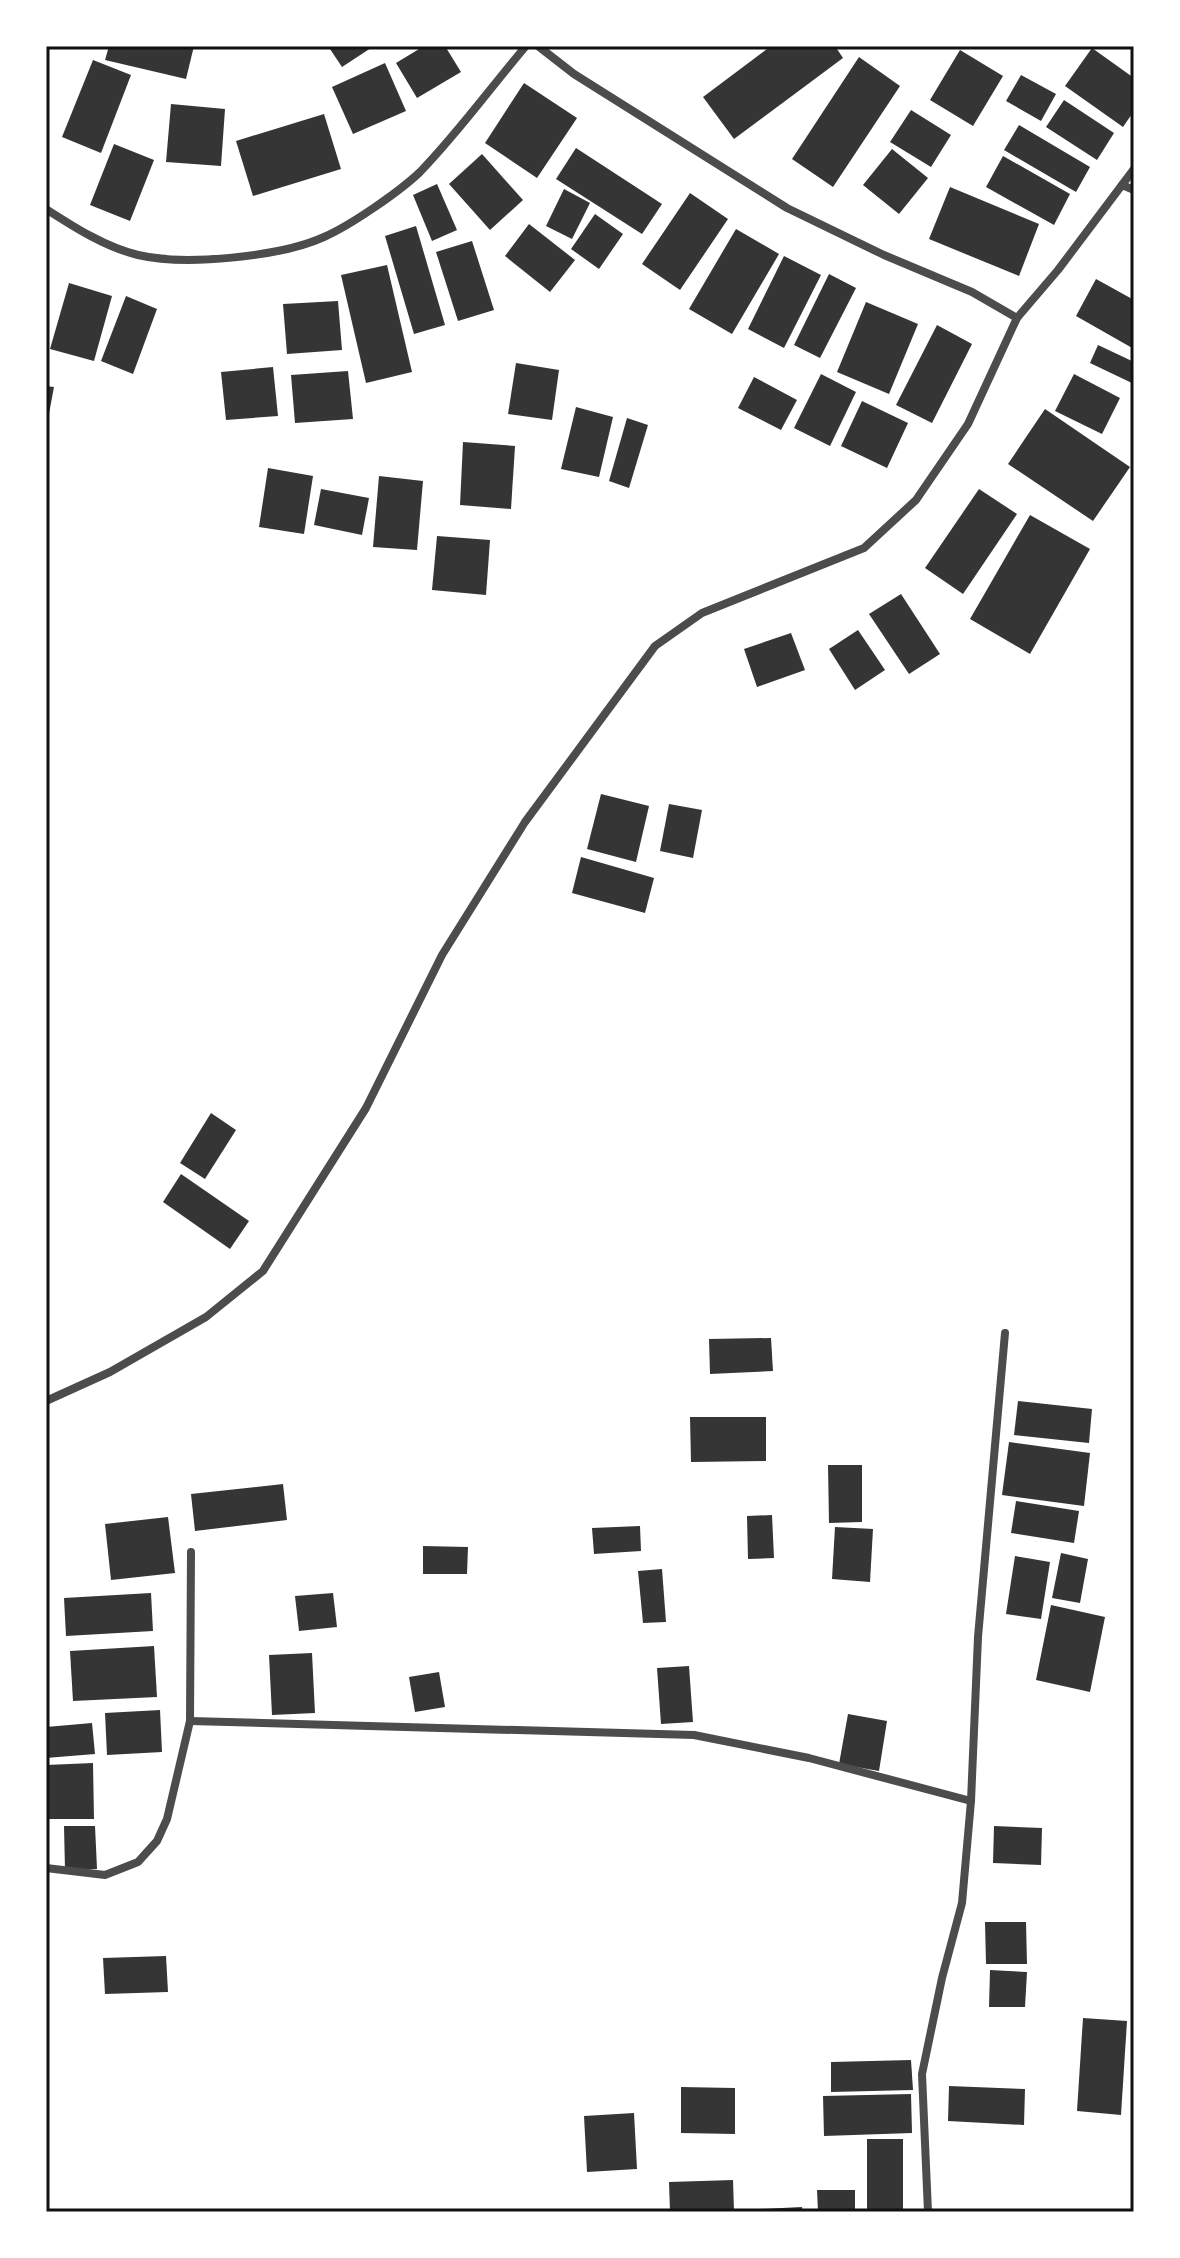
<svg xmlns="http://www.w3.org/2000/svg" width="1180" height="2258" font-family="'Roboto Serif',serif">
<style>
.building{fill:#353535}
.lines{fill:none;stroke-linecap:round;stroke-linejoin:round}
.minor{stroke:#4c4c4c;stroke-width:8}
.neatline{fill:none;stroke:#111;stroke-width:3}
</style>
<rect width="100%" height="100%" fill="#fff"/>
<!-- building -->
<g class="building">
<path d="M109,46H194L186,79L105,60Z"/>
<path d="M328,46H374L342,67Z"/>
<path d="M424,46H445L461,72L417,98L396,63Z"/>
<path d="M771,46H835L843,58L734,139L703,97Z"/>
<path d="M1092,48L1134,78V111L1123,127L1065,86Z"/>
<path d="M960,50L1003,76L973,126L930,100Z"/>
<path d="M859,57L900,86L833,187L792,159Z"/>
<path d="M93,60L131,75L101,153L62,137Z"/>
<path d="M385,63L406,111L353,134L332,87Z"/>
<path d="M1021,75L1056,94L1041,121L1006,101Z"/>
<path d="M524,83L577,118L537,178L485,143Z"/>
<path d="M1064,100L1114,133L1097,160L1046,127Z"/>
<path d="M171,104L225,109L221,166L166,162Z"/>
<path d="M911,110L951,135L931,167L890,142Z"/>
<path d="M324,114L341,169L253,196L236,141Z"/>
<path d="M1019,125L1090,167L1076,192L1004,150Z"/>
<path d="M114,144L154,160L130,221L90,205Z"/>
<path d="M576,148L662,204L642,234L556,179Z"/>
<path d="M892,149L928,178L899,214L863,185Z"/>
<path d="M482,154L523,200L490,230L449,184Z"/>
<path d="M1003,156L1070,194L1054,225L986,187Z"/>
<path d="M437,184L457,230L432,241L413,195Z"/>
<path d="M950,187L1039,224L1019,276L929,239Z"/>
<path d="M564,189L590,203L572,239L546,226Z"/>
<path d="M690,193L728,219L680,290L642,264Z"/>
<path d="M595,214L623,234L599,269L571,249Z"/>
<path d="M529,224L575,260L550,292L505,256Z"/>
<path d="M416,226L445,325L414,334L385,236Z"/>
<path d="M736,229L779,254L732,334L689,309Z"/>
<path d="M472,241L494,310L458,321L436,252Z"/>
<path d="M784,256L821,275L784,348L748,329Z"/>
<path d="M387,265L412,372L366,383L341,275Z"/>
<path d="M829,274L856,288L820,358L794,345Z"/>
<path d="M1096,279L1134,300V349L1076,316Z"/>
<path d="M69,283L112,296L94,361L50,349Z"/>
<path d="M126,296L157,309L133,374L101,361Z"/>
<path d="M338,301L342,350L287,354L283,304Z"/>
<path d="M866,302L918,324L889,394L837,372Z"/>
<path d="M937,325L972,344L932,423L896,405Z"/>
<path d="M1098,345L1134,362V384L1090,363Z"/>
<path d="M516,363L559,370L552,420L508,414Z"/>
<path d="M273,367L278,416L226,420L221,372Z"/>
<path d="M348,371L353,419L295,423L291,375Z"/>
<path d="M821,374L856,392L830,446L794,428Z"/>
<path d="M1074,374L1120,398L1102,434L1055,411Z"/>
<path d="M754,377L797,400L781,430L738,408Z"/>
<path d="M46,386L54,387L48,419H46Z"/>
<path d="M862,401L908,423L887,468L841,446Z"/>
<path d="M576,407L613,417L599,477L561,469Z"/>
<path d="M1045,409L1130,467L1093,521L1008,464Z"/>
<path d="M627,418L648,425L629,488L609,481Z"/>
<path d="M463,442L515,446L511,509L460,505Z"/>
<path d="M268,468L313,476L304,534L259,527Z"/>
<path d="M379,476L423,481L417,550L373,547Z"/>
<path d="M321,489L369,498L362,535L314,525Z"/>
<path d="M979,489L1017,514L963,594L925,568Z"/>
<path d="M1030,515L1090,549L1030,654L970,619Z"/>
<path d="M437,536L490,540L486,595L432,590Z"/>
<path d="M901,594L940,654L909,674L869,614Z"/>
<path d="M858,630L885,670L855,690L829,649Z"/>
<path d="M791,633L805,670L757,687L744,649Z"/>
<path d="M601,794L649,806L636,862L587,849Z"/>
<path d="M669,804L702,810L693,858L660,851Z"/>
<path d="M581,857L654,878L645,913L572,893Z"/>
<path d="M211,1113L236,1130L205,1179L180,1163Z"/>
<path d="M181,1174L249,1221L230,1249L163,1202Z"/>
<path d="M771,1338L773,1371L710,1374L709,1339Z"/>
<path d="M1018,1401L1092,1409L1089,1443L1014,1435Z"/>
<path d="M690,1417H766V1461L691,1462Z"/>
<path d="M1009,1442L1090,1453L1084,1506L1002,1495Z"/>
<path d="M828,1465H862V1522L829,1523Z"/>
<path d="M283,1484L287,1520L195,1531L191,1494Z"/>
<path d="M1016,1501L1079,1511L1074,1543L1011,1533Z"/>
<path d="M772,1515L774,1558L748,1559L747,1516Z"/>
<path d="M168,1517L175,1573L111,1580L105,1524Z"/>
<path d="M640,1526L641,1551L594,1554L592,1528Z"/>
<path d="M835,1527L873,1529L870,1582L832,1579Z"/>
<path d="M423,1546L468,1547L467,1574H423Z"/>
<path d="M1061,1553L1088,1559L1080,1603L1052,1598Z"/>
<path d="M1015,1556L1050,1562L1041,1619L1006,1614Z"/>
<path d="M662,1569L666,1622L643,1623L638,1571Z"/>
<path d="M151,1593L153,1631L66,1636L64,1598Z"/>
<path d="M333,1593L337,1627L299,1631L295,1596Z"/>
<path d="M1051,1605L1105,1617L1090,1692L1036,1680Z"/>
<path d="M154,1646L157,1697L73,1701L70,1651Z"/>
<path d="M312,1653L315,1713L272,1715L269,1655Z"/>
<path d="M689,1666L693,1722L661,1724L657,1668Z"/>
<path d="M439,1672L445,1707L415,1712L409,1677Z"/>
<path d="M160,1710L162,1752L107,1755L105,1713Z"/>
<path d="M848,1714L887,1721L879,1771L839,1764Z"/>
<path d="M92,1723L95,1754L46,1758V1727Z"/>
<path d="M93,1763L94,1819H46V1765Z"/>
<path d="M64,1826H95L97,1869L65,1870Z"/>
<path d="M994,1826L1042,1828L1041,1865L993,1863Z"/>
<path d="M985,1922H1026L1027,1964H986Z"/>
<path d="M166,1956L168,1992L105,1994L103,1958Z"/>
<path d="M990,1970L1027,1972L1025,2007H989Z"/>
<path d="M1083,2018L1127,2021L1121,2115L1077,2111Z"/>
<path d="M911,2060L913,2090L831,2092V2062Z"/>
<path d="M949,2086L1025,2089L1024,2125L948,2121Z"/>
<path d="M681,2087L735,2088V2134L681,2133Z"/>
<path d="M911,2094L912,2133L824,2136L823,2096Z"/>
<path d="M634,2113L637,2169L587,2172L584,2116Z"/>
<rect x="867" y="2139" width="36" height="73"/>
<path d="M733,2180L734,2212H670L669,2182Z"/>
<path d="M817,2190H855V2212H818Z"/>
<path d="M802,2207L803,2212H760V2209Z"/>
</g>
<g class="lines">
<!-- minor -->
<g class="minor">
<path d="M538,46L574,74L787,208L884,255L972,292L1017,318"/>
<path d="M1122,185L1134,190"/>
<path d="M46,209C74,227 105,247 138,255C185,266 280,257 324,237C351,225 399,192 420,172C458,133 491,87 526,46"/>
<path d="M46,1401L110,1372L206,1317L263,1271L366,1108L442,955L525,822L655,646L702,613L864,548L916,500L968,424L1017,318L1058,270L1134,169"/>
<path d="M190,1721L694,1735L809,1758L971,1801"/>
<path d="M46,1868L105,1875L138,1862L157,1841L167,1819L190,1721L191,1552"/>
<path d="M928,2212L922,2074L942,1978L962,1903L971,1801L978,1637L1005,1333"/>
</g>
</g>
<!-- border -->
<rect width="1180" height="2258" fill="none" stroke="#ffffff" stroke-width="96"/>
<rect x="48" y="48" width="1084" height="2162" class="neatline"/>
</svg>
